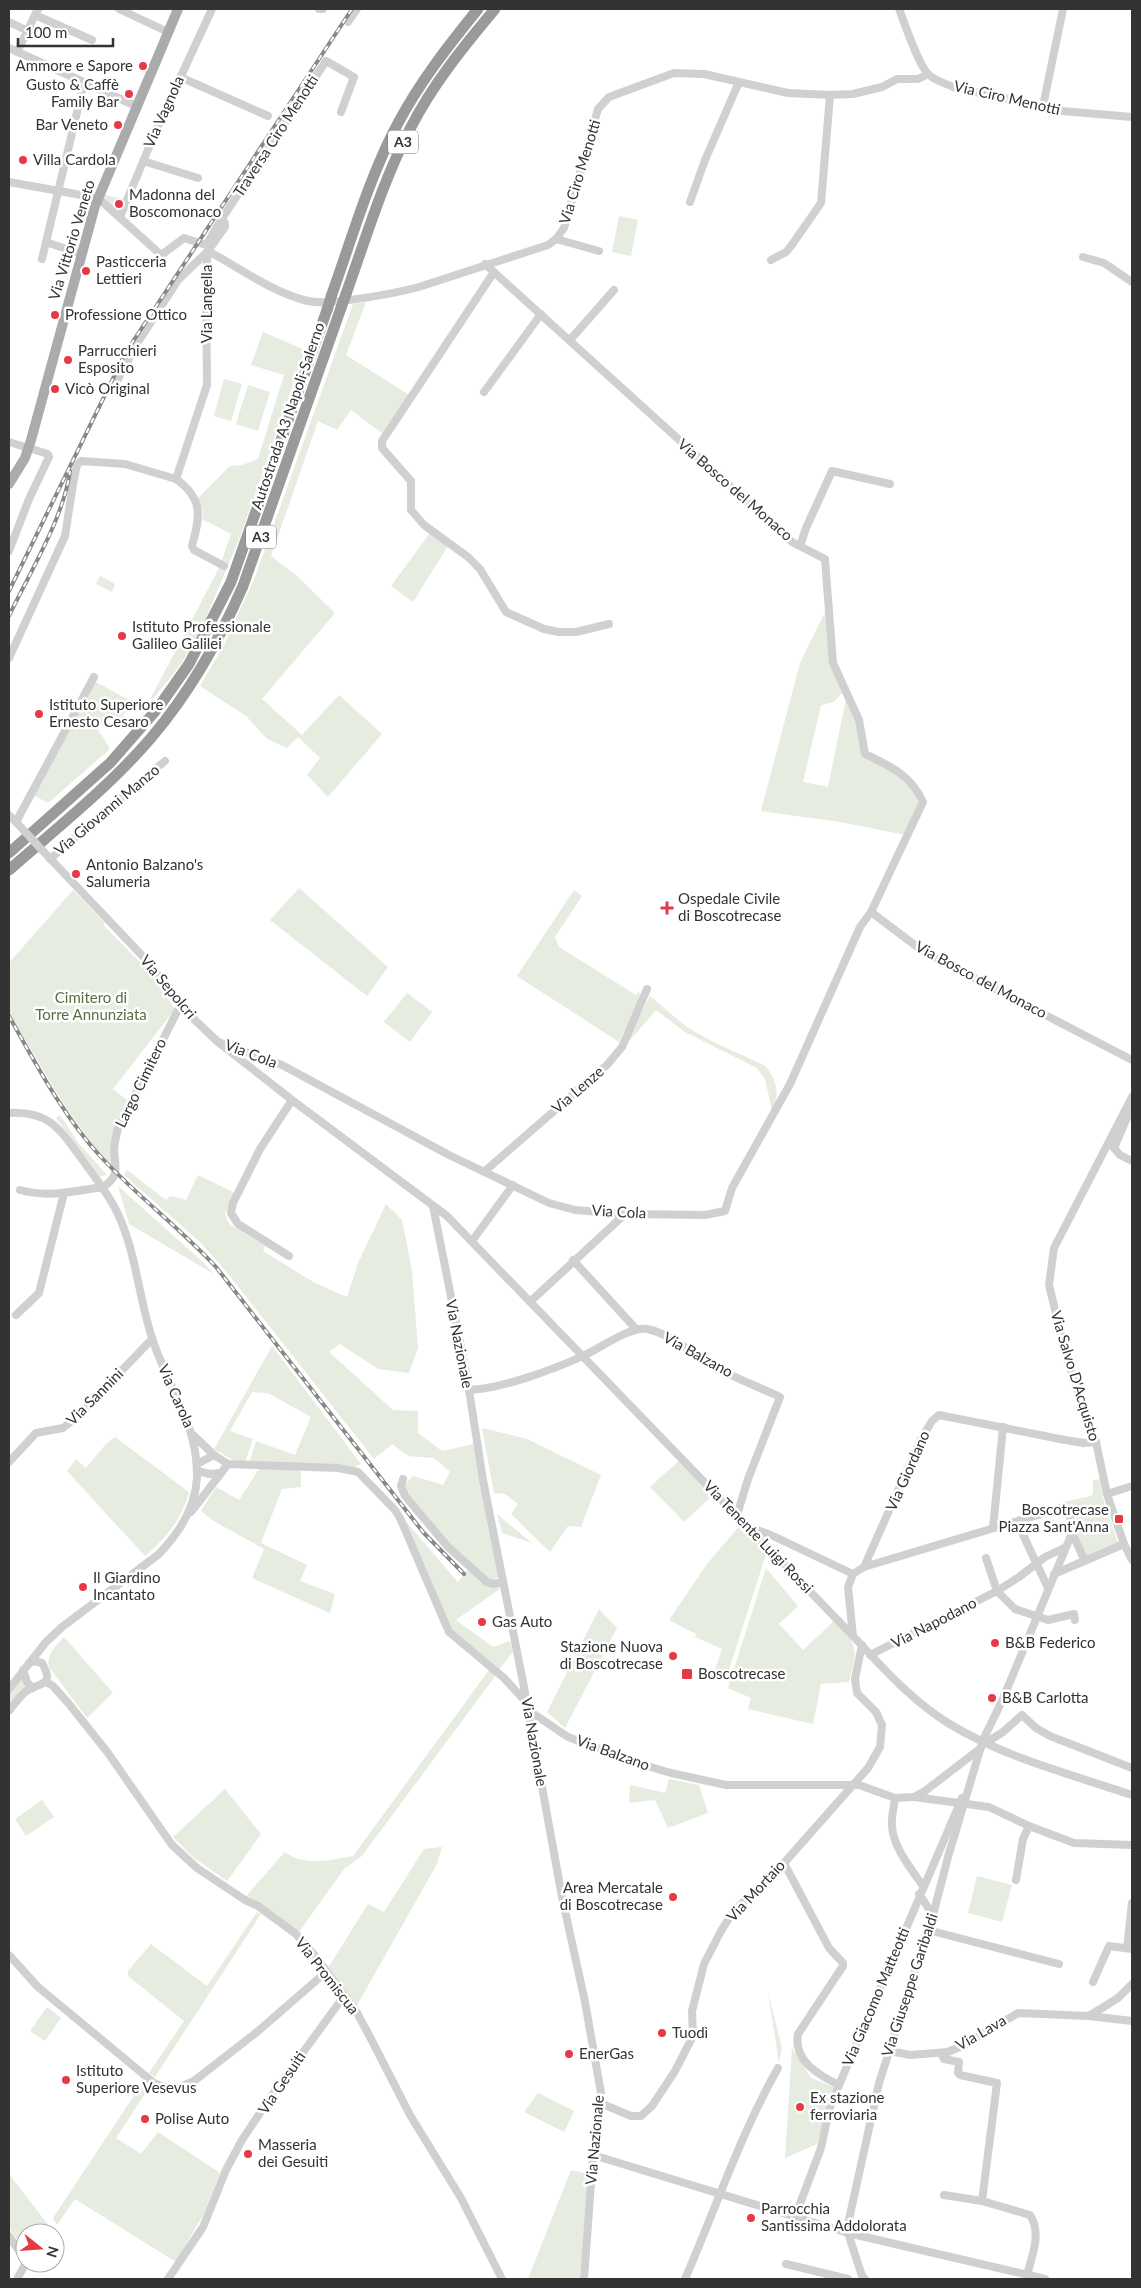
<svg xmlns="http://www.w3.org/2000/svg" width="1141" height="2288" font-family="Lato,sans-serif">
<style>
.green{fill:#e6ecdf}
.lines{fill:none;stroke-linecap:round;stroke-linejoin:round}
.minor{stroke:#d0d0d0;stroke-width:8}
.major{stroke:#ababab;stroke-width:10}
.highway{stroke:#9a9a9a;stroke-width:11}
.rail-casing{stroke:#888;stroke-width:4}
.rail{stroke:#fff;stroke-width:2;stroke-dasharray:5.5;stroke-linecap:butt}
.minor-bridge{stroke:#d0d0d0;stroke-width:8}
.highway-bridge{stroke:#9a9a9a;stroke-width:11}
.poi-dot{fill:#e63946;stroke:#fff;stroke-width:2}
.labels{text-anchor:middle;stroke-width:5;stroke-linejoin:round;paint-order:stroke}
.shield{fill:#fff;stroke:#707070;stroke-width:1}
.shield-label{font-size:14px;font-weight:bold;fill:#333}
.poi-label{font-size:15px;fill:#333;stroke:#fff;text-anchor:start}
.street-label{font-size:15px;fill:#333;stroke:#fff}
.park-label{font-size:15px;fill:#56703f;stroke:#fff}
</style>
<rect width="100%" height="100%" fill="#fff"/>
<!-- green -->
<g class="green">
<path d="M104,195L126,199L119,212L103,198Z"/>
<path d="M619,216L638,220L631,256L612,252Z"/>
<path d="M366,302L346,355L409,395L383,434L351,410L337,430L318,421L271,556L297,576L335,613L262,699L302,735L339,695L382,734L328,797L307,775L320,758L298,737L287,748L267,739L246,716L200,686L224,645L255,577L353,304Z"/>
<path d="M263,332L305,350L240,537L203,625L181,664L145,709L219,568L231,534L202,519L203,512L197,499L230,466L242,465L258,459L284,375L251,365Z"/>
<path d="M224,379L242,384L231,421L214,416Z"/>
<path d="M248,385L270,392L258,431L236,424Z"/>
<path d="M430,533L448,546L413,602L391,586Z"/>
<path d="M100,576L115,584L112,592L96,584Z"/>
<path d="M825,612L832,666L842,693L834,702L821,705L803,782L828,787L846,699L857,721L863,754C879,763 917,780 918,802C919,813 911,825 906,835L840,822L761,811L800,663Z"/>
<path d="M94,681L131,701L121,720L110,714L98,729L110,749L48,803L33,795Z"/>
<path d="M299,888L388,967L367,996L270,920Z"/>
<path d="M73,890L105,923L103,925L148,970L175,1009L113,1089L128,1101L112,1144L113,1166L102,1156L66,1108L9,1013V963Z"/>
<path d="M574,890L582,896L555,937L559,947L636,995L639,991L640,997L619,1042L517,976Z"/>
<path d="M407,993L432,1012L410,1042L384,1022Z"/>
<path d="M650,996C661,1005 671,1014 682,1023C702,1039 742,1054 765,1066C776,1078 781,1095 772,1110L765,1079L757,1068L685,1032L656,1010L627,1044L633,1028Z"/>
<path d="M60,1115L79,1144L107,1175L100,1176L56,1118Z"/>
<path d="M127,1170L166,1200L170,1196L186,1200L198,1175L235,1193L225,1214L229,1224L265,1246L263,1251L315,1283L347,1297L358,1263L386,1204L402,1220L412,1271L418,1348L409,1373L378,1369L340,1344L329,1352L393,1410L418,1411V1433L442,1451L474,1444L499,1577L492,1580C457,1563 429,1521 405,1491L404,1485L413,1476L443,1485L450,1472L434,1458L408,1456L392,1444L374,1459L225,1270L200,1242L124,1175Z"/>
<path d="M118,1186L204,1263L214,1274L129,1224Z"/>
<path d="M272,1346L361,1464L353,1468L249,1463L256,1441L295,1455L311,1417L268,1393L252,1392L230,1431L253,1439L245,1462L231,1459L214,1449Z"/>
<path d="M482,1428L527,1439L601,1475L581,1527L568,1526L550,1552L511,1514L518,1504L505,1494L494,1493Z"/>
<path d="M115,1437L189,1492C182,1519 166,1538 145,1556L67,1471L76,1459L86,1468L106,1444Z"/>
<path d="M680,1460L713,1495L684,1522L650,1487Z"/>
<path d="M259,1469H301V1487L282,1489L261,1543L307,1565L300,1581L335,1594L330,1613L252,1578L264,1549L212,1520L201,1511L216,1487L239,1500Z"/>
<path d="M1100,1479L1103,1498L1118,1543L1086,1556L1073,1525L1077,1515L1074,1506H1064L1063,1502L1091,1496L1093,1494V1480Z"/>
<path d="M497,1514L532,1543L502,1533Z"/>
<path d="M401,1516L458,1582L468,1569L487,1586L501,1588L456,1620L493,1647L510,1641L513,1652L499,1670L450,1631Z"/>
<path d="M741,1524L767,1551L728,1673L715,1670L722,1649L695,1637L696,1634L669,1620L707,1564Z"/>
<path d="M766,1568L798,1606L779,1624L803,1650L834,1621C859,1647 858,1647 849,1682L821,1684L813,1724L748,1709L751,1698L728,1688Z"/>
<path d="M599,1609L617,1628L565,1728L547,1712Z"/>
<path d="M64,1637L113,1693L87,1718L49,1667C46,1654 56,1646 64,1637Z"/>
<path d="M489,1670L496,1675L362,1856L344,1869L299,1932L247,1895L285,1852C304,1867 331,1860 353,1856Z"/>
<path d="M22,1677L28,1687L9,1707V1693Z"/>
<path d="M669,1779L699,1785L708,1813L668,1828L655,1800L629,1803L630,1785L665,1793Z"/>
<path d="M225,1789L261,1834L227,1881L194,1858L173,1837Z"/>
<path d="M42,1800L54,1817L26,1836L15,1819Z"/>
<path d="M442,1847L437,1864L356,2007L328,1968L368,1904L384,1912L424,1849Z"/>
<path d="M977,1876L1012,1885L1002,1922L968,1913Z"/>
<path d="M257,1912L261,1914L155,2077L149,2073L184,2021L128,1976V1971L151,1944L207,1986Z"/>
<path d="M768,1992L782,2048L779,2063Z"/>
<path d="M47,2007L61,2018L45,2041L30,2031Z"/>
<path d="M792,2048L811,2078L834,2087L817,2144L785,2158Z"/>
<path d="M143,2082L150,2086L116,2138L141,2154L158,2132L220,2173L204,2213L176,2262L75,2199L57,2225L53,2218Z"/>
<path d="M538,2093L574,2111L564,2132L524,2112Z"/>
<path d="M571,2170L588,2174L580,2279H528Z"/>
<path d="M9,2174L53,2231L51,2233H25V2251L9,2228Z"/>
</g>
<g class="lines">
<!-- minor -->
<g class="minor">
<path d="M119,9L168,32"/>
<path d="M319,9H323"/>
<path d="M899,9C905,24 918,64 928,74C935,81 945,83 953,87L1062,111L1132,117"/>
<path d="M35,15L92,40"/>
<path d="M9,22L28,31"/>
<path d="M348,22L357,9"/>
<path d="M9,48L136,106"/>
<path d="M17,52L38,9"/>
<path d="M180,77L268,116"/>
<path d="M1044,101L1063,9"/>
<path d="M143,161L198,178"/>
<path d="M9,182L98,198L160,254L164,253L184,238L206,245L221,220L225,223V227L208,251C240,268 273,293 308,301C330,306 396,293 419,287L548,245L556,239L564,228L598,109L609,97L674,73L704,74L788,93L830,95L853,94L882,87L897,79H918L928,74"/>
<path d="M690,202L705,160L739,82"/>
<path d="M120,217L157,128L212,9"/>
<path d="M221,220L326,61L354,77L341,112"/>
<path d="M556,239L599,251"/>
<path d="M46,242L75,252"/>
<path d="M1083,257L1104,263L1132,282"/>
<path d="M42,259L84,83"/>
<path d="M771,260L786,252L791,246L821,203L830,95"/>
<path d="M494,272L382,441V448L411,481V510L424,525L468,557L480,569L506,612L544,629L559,632H576L609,624"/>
<path d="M570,340L614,290"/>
<path d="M118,379L138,342L178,280L208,251L206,271L207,385L176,479"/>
<path d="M484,392L541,314"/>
<path d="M9,442L48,454L49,457L29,499L9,551"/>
<path d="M800,546L806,528L832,471L890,484"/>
<path d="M9,658L65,536L73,484L77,465L81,461L125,464L176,479C204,499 200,517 192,546L194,550L224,566"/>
<path d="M9,815L16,822L94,677"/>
<path d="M42,850L151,965L180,1006L218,1042L292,1100L447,1216L853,1636C883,1668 911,1700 948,1723C1005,1758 1070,1774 1132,1795"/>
<path d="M50,859L165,761"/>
<path d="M871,912L924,952L1132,1060"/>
<path d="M218,1042L282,1065L449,1155L549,1203L575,1210L625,1214L705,1215L725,1211L732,1188L790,1084L860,927L871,912L923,802C911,775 890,766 865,754L859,720L833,663L825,559L792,542L485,264"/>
<path d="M1132,1097L1054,1248L1049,1285L1067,1359L1096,1442L1107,1494L1124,1544L1132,1560"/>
<path d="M9,1113C49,1111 59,1128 81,1158C94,1176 108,1193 118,1214C136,1253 139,1298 152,1338C168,1388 198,1423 197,1477C196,1507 179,1533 159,1554L62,1627L46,1642L9,1689"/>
<path d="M1114,1148L1130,1111"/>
<path d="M1114,1148L1120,1155L1132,1161"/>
<path d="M485,1171L607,1065L622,1047L647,989"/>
<path d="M20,1190C49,1198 75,1191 103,1187C119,1177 116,1168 114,1152C114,1144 116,1136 118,1128L180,1006"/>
<path d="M433,1206L467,1377L483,1480L523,1682L562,1897L585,2002L601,2093L595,2129L584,2279"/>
<path d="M472,1241L513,1185"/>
<path d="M289,1256L238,1224L231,1213L233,1203L260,1149L292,1100"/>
<path d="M573,1260L636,1329"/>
<path d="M531,1301L625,1214"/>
<path d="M16,1315L39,1293L64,1193"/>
<path d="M469,1390C501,1389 555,1369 585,1355C602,1347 629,1327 647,1329C670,1333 697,1357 717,1368C737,1379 759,1387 780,1397L748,1479L737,1515"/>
<path d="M193,1435L214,1455L228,1464L338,1468L358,1472L395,1510L400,1518L449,1632L504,1678L527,1703"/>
<path d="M9,1462L36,1433L63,1428L78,1416L152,1339"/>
<path d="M197,1464L214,1455"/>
<path d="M197,1471L210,1474L220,1473"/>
<path d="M403,1479L401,1486L405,1496L448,1547L487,1582L493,1584L503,1582"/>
<path d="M1107,1494L1132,1486"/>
<path d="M191,1512L228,1464"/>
<path d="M1017,1522L1048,1588"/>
<path d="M751,1528L771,1535L853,1574"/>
<path d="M993,1528L1003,1427"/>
<path d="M986,1558L997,1591L1015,1609L1048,1620L1074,1614L1075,1620"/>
<path d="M864,1567L920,1441L932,1421L939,1415L1065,1440L1084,1443L1096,1442"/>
<path d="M1054,1574L1124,1544"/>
<path d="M853,1636L848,1587L853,1574L864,1567L1061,1508L1067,1510L1070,1513L1072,1533L1085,1561"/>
<path d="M870,1655L997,1591L1019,1577L1045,1557L1066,1547"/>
<path d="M23,1670L27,1682L33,1688"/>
<path d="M46,1682L53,1686L69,1704L108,1753L172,1845L197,1868L245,1900L258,1906L296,1934L317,1958L356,2011L370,2037L410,2115L461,2198L502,2279"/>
<path d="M528,1710L568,1737L637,1763L671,1773L726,1785H859L895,1798L914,1797L925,1791L981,1748"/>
<path d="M9,1711C15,1704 20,1695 28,1690C41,1682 55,1686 42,1663L34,1661L29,1663"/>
<path d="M987,1742L1003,1732L1022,1715L1036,1728L1050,1736L1132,1768"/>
<path d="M914,1797L989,1807L1029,1826L1074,1843L1132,1845"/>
<path d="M895,1798C894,1807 891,1817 892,1826C893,1847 911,1869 923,1886"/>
<path d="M784,1863L829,1948L843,1963V1966L798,2034C793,2060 818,2075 839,2085"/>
<path d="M1016,1880L1023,1839L1029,1826"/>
<path d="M919,1894L933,1915"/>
<path d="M928,1930L1059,1964"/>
<path d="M1127,1948L1132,1903"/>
<path d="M9,1955L38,1987L154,2083L164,2087L175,2089L194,2081L257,2032L326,1972"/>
<path d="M1093,1982L1109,1946L1132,1949"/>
<path d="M1089,2016L1118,1998L1132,1984"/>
<path d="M890,2051L910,2055L948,2052L966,2044L1018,2013L1089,2016L1132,2021"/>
<path d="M941,2053L944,2059L959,2062L958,2073L960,2075L997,2083L982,2201"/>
<path d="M600,2103L631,2116H641L652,2106L675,2071L693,2036L692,2011L704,1964L721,1931L733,1912L784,1863L868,1768L880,1747L882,1725L876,1712L857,1693L855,1679L862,1645"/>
<path d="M593,2155L848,2233L1045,2279"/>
<path d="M944,2195L982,2201L1030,2215C1042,2233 1032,2256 1027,2275"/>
<path d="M795,2217L821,2148L829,2110L839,2085L962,1798"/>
<path d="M9,2236L25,2260"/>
<path d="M786,2264L848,2279"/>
<path d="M17,2279L26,2263"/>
<path d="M168,2279L203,2227L226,2170L242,2140L272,2095L344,1996"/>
<path d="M685,2279C716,2208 740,2135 778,2068"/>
<path d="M865,2279L862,2276L848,2233V2224L879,2083L933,1915L948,1857L983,1740L1002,1701L1072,1533"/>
</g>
<!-- major -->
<path class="major" d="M9,484L25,458L31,440L95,206L178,9"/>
<!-- highway -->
<g class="highway">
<path d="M332,294C352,238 369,178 397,125C419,83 448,46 478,9"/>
<path d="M346,294C366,238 383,180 411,127C433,84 464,46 495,9"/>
<path d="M9,853L110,763L158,708L189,664L231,582L327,310"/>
<path d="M9,870C57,828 109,787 151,738C190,692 219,641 243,586L341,308"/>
</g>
<!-- rail casing -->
<g class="rail-casing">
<g id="rail">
<path d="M9,591L126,352L352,9"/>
<path d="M9,616C29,574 64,517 70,471"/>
<path d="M9,1016C36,1064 63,1116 101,1157C137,1196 180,1228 216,1267L423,1532L464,1574"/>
</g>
</g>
<!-- rail -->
<use href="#rail" class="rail"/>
<!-- minor-bridge -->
<path class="minor-bridge" d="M16,822L42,850"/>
<!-- highway-bridge -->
<g class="highway-bridge">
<path d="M341,308L346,294"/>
<path d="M327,310L332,294"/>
</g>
</g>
<!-- markers -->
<g class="poi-dot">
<circle cx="143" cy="66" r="5"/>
<circle cx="129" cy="94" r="5"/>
<circle cx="118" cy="125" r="5"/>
<circle cx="23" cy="160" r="5"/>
<circle cx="119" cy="204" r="5"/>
<circle cx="86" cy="271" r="5"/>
<circle cx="55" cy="315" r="5"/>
<circle cx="68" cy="360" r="5"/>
<circle cx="55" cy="389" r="5"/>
<circle cx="122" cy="636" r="5"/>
<circle cx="39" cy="714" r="5"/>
<circle cx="76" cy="874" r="5"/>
<path d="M664.5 900.5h5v5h5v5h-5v5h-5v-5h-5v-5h5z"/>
<rect x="1114" y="1514" width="10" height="10" rx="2.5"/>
<circle cx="83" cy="1587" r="5"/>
<circle cx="482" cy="1622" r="5"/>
<circle cx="995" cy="1643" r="5"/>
<circle cx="673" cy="1656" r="5"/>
<rect x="681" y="1668" width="12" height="12" rx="2.5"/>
<circle cx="992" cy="1698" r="5"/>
<circle cx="673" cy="1897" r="5"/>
<circle cx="662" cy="2033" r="5"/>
<circle cx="569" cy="2054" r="5"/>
<circle cx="66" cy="2080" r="5"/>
<circle cx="800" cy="2107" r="5"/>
<circle cx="145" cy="2119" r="5"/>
<circle cx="248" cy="2154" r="5"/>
<circle cx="751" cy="2218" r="5"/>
</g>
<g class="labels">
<!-- shield labels -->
<g class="shield">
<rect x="388" y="130.5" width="30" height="23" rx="4"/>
<rect x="246" y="525.5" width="30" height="23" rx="4"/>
</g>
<g class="shield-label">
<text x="403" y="147">A3</text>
<text x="261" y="542">A3</text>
</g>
<!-- poi labels -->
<g class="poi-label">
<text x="133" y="71" text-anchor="end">Ammore e Sapore</text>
<text x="119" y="90" text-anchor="end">Gusto &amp; Caffè<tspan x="119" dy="17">Family Bar</tspan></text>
<text x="108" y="130" text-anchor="end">Bar Veneto</text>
<text x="33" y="165">Villa Cardola</text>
<text x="129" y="200">Madonna del<tspan x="129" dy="17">Boscomonaco</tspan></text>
<text x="96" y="267">Pasticceria<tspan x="96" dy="17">Lettieri</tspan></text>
<text x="65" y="320">Professione Ottico</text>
<text x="78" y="356">Parrucchieri<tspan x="78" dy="17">Esposito</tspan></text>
<text x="65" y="394">Vicò Original</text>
<text x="132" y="632">Istituto Professionale<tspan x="132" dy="17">Galileo Galilei</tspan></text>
<text x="49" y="710">Istituto Superiore<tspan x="49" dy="17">Ernesto Cesaro</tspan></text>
<text x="86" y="870">Antonio Balzano's<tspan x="86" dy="17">Salumeria</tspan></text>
<text x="678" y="904">Ospedale Civile<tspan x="678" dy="17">di Boscotrecase</tspan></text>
<text x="1109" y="1515" text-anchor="end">Boscotrecase<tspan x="1109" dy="17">Piazza Sant'Anna</tspan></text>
<text x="93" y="1583">Il Giardino<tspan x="93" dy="17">Incantato</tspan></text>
<text x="492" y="1627">Gas Auto</text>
<text x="1005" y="1648">B&amp;B Federico</text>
<text x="663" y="1652" text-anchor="end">Stazione Nuova<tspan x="663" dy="17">di Boscotrecase</tspan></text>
<text x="698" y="1679">Boscotrecase</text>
<text x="1002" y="1703">B&amp;B Carlotta</text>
<text x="663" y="1893" text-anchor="end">Area Mercatale<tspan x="663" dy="17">di Boscotrecase</tspan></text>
<text x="672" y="2038">Tuodì</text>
<text x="579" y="2059">EnerGas</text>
<text x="76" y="2076">Istituto<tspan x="76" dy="17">Superiore Vesevus</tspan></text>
<text x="810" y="2103">Ex stazione<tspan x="810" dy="17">ferroviaria</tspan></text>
<text x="155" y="2124">Polise Auto</text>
<text x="258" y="2150">Masseria<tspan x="258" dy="17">dei Gesuiti</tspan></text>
<text x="761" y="2214">Parrocchia<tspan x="761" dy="17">Santissima Addolorata</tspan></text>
</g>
<!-- street labels -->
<g class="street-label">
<text transform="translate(1007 98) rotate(13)" y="5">Via Ciro Menotti</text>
<text transform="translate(164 112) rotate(-66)" y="5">Via Vagnola</text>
<text transform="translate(276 136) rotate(-57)" y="5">Traversa Ciro Menotti</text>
<text transform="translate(580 172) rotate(-73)" y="5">Via Ciro Menotti</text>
<text transform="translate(72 240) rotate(-73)" y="5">Via Vittorio Veneto</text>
<text transform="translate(207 304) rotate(-90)" y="5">Via Langella</text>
<text transform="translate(288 416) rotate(-71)" y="5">Autostrada A3 Napoli-Salerno</text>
<text transform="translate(735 490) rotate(41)" y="5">Via Bosco del Monaco</text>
<text transform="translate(107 810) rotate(-40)" y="5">Via Giovanni Manzo</text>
<text transform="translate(981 980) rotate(28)" y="5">Via Bosco del Monaco</text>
<text transform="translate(168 987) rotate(50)" y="5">Via Sepolcri</text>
<text transform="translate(251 1054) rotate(21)" y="5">Via Cola</text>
<text transform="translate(141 1083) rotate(-64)" y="5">Largo Cimitero</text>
<text transform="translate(578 1090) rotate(-41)" y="5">Via Lenze</text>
<text transform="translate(619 1212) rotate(3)" y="5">Via Cola</text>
<text transform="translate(459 1344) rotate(79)" y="5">Via Nazionale</text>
<text transform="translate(698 1355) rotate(29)" y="5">Via Balzano</text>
<text transform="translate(1075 1376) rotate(73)" y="5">Via Salvo D'Acquisto</text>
<text transform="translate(176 1396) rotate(66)" y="5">Via Carola</text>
<text transform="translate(95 1397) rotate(-45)" y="5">Via Sannini</text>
<text transform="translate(908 1471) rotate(-66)" y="5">Via Giordano</text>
<text transform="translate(758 1537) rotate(46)" y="5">Via Tenente Luigi Rossi</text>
<text transform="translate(934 1623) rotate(-27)" y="5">Via Napodano</text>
<text transform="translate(534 1742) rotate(80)" y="5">Via Nazionale</text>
<text transform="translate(613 1753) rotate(20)" y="5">Via Balzano</text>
<text transform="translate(756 1891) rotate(-47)" y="5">Via Mortaio</text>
<text transform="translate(327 1976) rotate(52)" y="5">Via Promiscua</text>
<text transform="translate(910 1985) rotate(-72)" y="5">Via Giuseppe Garibaldi</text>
<text transform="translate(876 1997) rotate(-67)" y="5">Via Giacomo Matteotti</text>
<text transform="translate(981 2033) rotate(-30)" y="5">Via Lava</text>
<text transform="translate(282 2083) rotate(-56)" y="5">Via Gesuiti</text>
<text transform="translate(595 2140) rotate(-85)" y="5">Via Nazionale</text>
</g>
<!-- park labels -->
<g class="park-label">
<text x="91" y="1003">Cimitero di<tspan x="91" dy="17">Torre Annunziata</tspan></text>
</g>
</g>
<!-- border -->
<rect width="1141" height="2288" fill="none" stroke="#333333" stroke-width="20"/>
<!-- north arrow -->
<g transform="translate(40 2248) rotate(107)"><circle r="24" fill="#ffffff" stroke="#adadad"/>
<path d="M0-4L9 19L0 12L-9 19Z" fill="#e63946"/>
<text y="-8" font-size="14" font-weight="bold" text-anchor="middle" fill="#333333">N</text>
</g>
<!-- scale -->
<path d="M18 38v8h95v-8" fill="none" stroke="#333333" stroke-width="2.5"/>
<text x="25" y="38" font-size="15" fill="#333333" stroke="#ffffff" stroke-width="4" paint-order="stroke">100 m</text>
</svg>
